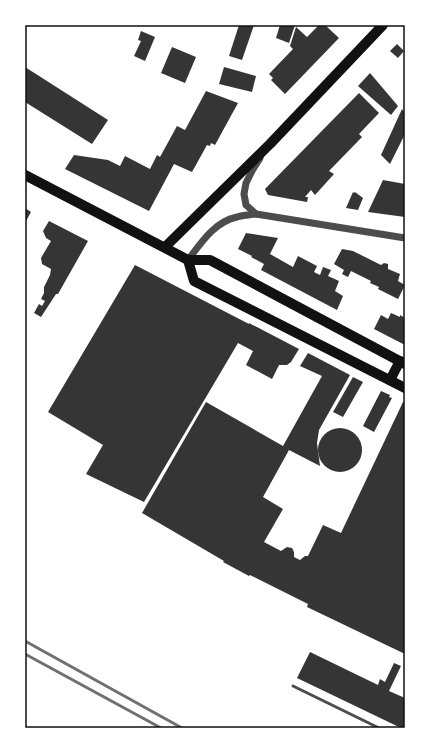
<svg xmlns="http://www.w3.org/2000/svg" width="430" height="753" font-family="'Nunito Sans',sans-serif">
<style>
.building{fill:#353535}
.lines{fill:none;stroke-linecap:round;stroke-linejoin:round}
.service{stroke:#4c4c4c;stroke-width:3}
.tertiary{stroke:#4c4c4c;stroke-width:7}
.primary{stroke:#111;stroke-width:10}
.rail{stroke:#707070;stroke-width:3}
.neatline{fill:none;stroke:#111;stroke-width:1.5}
</style>
<rect width="100%" height="100%" fill="#fff"/>
<!-- building -->
<g class="building">
<path d="M239,25H254L242,60L229,56Z"/>
<path d="M280,25H295L289,43L276,38Z"/>
<path d="M319,25H325L339,38L285,94L271,80L273,78L269,74L293,49L290,46L296,27L307,37Z"/>
<path d="M141,31L155,37L145,61L134,56L141,41L138,40Z"/>
<path d="M397,44L404,51L398,58L390,51Z"/>
<path d="M172,47L196,57L185,83L161,73Z"/>
<path d="M25,67L108,120L92,144L25,102Z"/>
<path d="M224,67L256,76L252,92L219,84Z"/>
<path d="M370,73L398,106L391,115L358,86Z"/>
<path d="M206,91L238,103L215,145L211,143L210,146L207,145L192,172L174,164L149,211L65,169L74,155L108,160L120,166L125,156L150,169L157,155L160,157L177,126L185,130Z"/>
<path d="M359,93L379,113L359,134L362,137L329,171L334,174L315,195L311,190L305,197H308L307,202L268,195L265,189Z"/>
<path d="M402,109L405,113V134L390,164L381,155Z"/>
<path d="M383,180L405,184V217L368,212Z"/>
<path d="M353,192L354,193L355,192L363,198L358,210L346,208Z"/>
<path d="M25,208L31,212L25,223Z"/>
<path d="M49,221L88,241L58,294H56L41,317L34,313L39,304L42,306L45,301L41,299L44,293V287L50,275L51,269L42,264L41,258L51,241L46,238L43,231Z"/>
<path d="M246,233L278,238L270,254L293,267L298,256L317,266L314,272L320,275L323,267L331,270L328,276L339,281L335,291L343,296L337,310L261,270L264,264L251,257L252,256L238,249Z"/>
<path d="M342,249L353,251L381,265L384,263L388,264V269L400,274L398,281L405,285L398,299L378,289L379,287L370,283L371,281L351,271L348,277L342,274L344,270L334,264Z"/>
<path d="M135,265L249,324V323L299,349L291,362L287,365H279L272,379L246,365L253,351L238,343L144,502L86,474L103,445L48,412Z"/>
<path d="M391,313L400,317V315L405,318V345L374,329L381,315L388,319Z"/>
<path d="M308,353L350,375L319,430L317,443L320,466L289,450L263,497L283,509L264,542L281,551L287,547L292,548L294,552V557L300,560L305,556H308L323,525L341,533L403,402L405,403V654L307,607L308,604L250,575L249,576L223,562L224,561L142,513L206,402L283,446L322,376L300,366Z"/>
<path d="M353,377L363,382L343,417L333,412Z"/>
<path d="M381,391L390,395L389,397L392,398L374,432L363,426Z"/>
<circle cx="340" cy="450" r="22"/>
<path d="M310,652L378,685L380,679L385,682L394,663L401,666L389,691L405,698V728H401L297,678Z"/>
</g>
<g class="lines">
<!-- service -->
<path class="service" d="M293,686L379,728"/>
<!-- tertiary -->
<g class="tertiary">
<path d="M256,214L246,205L244,194L246,183L253,169L260,158"/>
<path d="M188,260C201,243 214,222 237,217C243,215 249,215 256,214L405,238"/>
</g>
<!-- primary -->
<g class="primary">
<path d="M25,175L188,260H210L405,364"/>
<path d="M165,247L270,144L383,25"/>
<path d="M188,260L194,281L405,388"/>
<path d="M390,380L400,361"/>
</g>
<!-- rail -->
<g class="rail">
<path d="M25,641L182,728"/>
<path d="M25,654L161,728"/>
</g>
</g>
<!-- border -->
<rect width="430" height="753" fill="none" stroke="#ffffff" stroke-width="52"/>
<rect x="26" y="26" width="378" height="701" class="neatline"/>
</svg>
